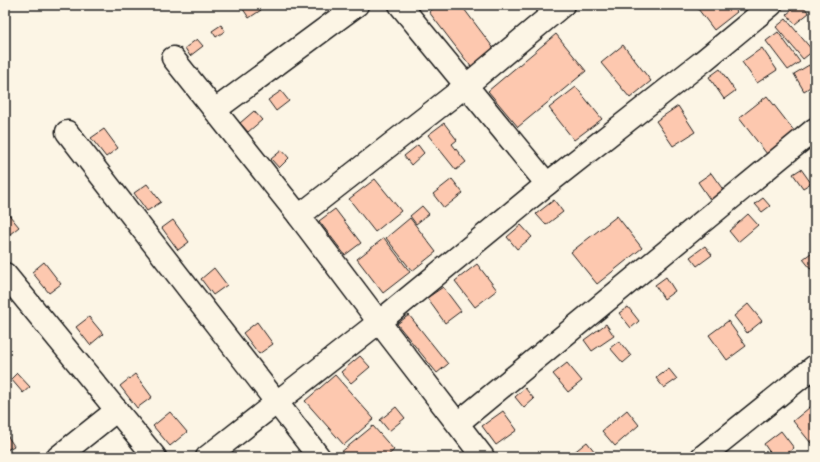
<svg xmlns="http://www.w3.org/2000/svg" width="820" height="462" font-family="Caveat,sans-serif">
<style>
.building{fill:#fdc8af;stroke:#1c1c1c}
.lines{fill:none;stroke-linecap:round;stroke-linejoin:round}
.minor-casing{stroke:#1c1c1c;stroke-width:25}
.minor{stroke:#fcf5e5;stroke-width:22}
</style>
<rect width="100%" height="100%" fill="#fcf5e5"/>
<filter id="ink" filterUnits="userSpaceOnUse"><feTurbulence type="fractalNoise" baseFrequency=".025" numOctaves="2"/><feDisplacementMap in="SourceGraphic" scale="8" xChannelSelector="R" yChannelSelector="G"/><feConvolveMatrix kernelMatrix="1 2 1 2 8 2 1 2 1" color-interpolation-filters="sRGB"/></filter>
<g filter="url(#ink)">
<!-- building -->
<g class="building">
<path d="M248,5H257L261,10L249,18L243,9Z"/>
<path d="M438,5H461L495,50L472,68L429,12Z"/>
<path d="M695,5H731L737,12L714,30Z"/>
<path d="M798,5H802L809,13L795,24L787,14Z"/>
<path d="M786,19L813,51L803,59L776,27Z"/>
<path d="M221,25L225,31L216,37L212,31Z"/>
<path d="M778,32L800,62L788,70L766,41Z"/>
<path d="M556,34L586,71L518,127L488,91Z"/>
<path d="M197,39L203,46L190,56L185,48Z"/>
<path d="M623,45L651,81L630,98L601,63Z"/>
<path d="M762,48L777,70L757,83L742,62Z"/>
<path d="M809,65L815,75V84L804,91L794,74Z"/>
<path d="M720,69L735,91L724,99L709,77Z"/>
<path d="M576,87L602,119L574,140L549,108Z"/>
<path d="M281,91L289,101L276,111L268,100Z"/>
<path d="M767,96L795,132L767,154L739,118Z"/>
<path d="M678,106L695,132L673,146L656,121Z"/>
<path d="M254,111L262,120L248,132L240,123Z"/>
<path d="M444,123L457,140L452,144L466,162L456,170L428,135Z"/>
<path d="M104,129L118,148L106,157L91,138Z"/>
<path d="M418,145L424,153L411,165L404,156Z"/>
<path d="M282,150L289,158L279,168L271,159Z"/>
<path d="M801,169L811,183L803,188L793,174Z"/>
<path d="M711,173L724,191L711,201L698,182Z"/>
<path d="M375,179L401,211L375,232L349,199Z"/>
<path d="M452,179L463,193L444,208L433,194Z"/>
<path d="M147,184L161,202L147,211L134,193Z"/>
<path d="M763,198L770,206L762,212L755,204Z"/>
<path d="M554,200L563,212L546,225L536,214Z"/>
<path d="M422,206L429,214L416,224L410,216Z"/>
<path d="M335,209L361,243L345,255L319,221Z"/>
<path d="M5,210L19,227L5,238Z"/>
<path d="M748,214L758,225L738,242L729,231Z"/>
<path d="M617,216L642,248L597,284L571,252Z"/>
<path d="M410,218L436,252L412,271L386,238Z"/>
<path d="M173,220L189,242L178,250L162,228Z"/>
<path d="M521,225L532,237L517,249L507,237Z"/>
<path d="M384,238L410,272L383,293L357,259Z"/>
<path d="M705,246L712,255L697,266L690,257Z"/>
<path d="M815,250V274L803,259Z"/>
<path d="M44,262L61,284L49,293L32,272Z"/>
<path d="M477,264L497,290L475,307L455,281Z"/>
<path d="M214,268L227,285L213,295L201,279Z"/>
<path d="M666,277L675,291L664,299L655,285Z"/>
<path d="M443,287L461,311L445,323L427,298Z"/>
<path d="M748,304L762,321L747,333L734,316Z"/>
<path d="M628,307L639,321L631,328L619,313Z"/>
<path d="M409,315L448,364L437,373L397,324Z"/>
<path d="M89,317L103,334L90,345L76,327Z"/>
<path d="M728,321L746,346L727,360L709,335Z"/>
<path d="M257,322L273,344L259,354L243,333Z"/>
<path d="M606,324L614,336L592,351L584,340Z"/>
<path d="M619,341L631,356L623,363L610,348Z"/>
<path d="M360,356L370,367L351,383L341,372Z"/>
<path d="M567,363L582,381L568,392L553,374Z"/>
<path d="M669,369L677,379L664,388L656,378Z"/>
<path d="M17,373L30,387L23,393L11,379Z"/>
<path d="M135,374L152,397L137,408L120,386Z"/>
<path d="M335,375L374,419L344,445L305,401Z"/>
<path d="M525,388L534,399L524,408L515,397Z"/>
<path d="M815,403V448L793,421Z"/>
<path d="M396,407L405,418L389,431L380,420Z"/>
<path d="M627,410L639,425L615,446L602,431Z"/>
<path d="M503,411L517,430L496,445L482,426Z"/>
<path d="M170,412L187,432L170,446L153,426Z"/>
<path d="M373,426L394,450L386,457H343L340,453Z"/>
<path d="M781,431L794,448L782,457H773L764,444Z"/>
<path d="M5,432L14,446L5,451Z"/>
<path d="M587,442L599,457H568Z"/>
</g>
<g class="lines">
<!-- minor casing -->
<g class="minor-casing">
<g id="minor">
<path d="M400,5L547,184"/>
<path d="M173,58L299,216L379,322L483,457"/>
<path d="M215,110L357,5"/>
<path d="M67,132L319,457"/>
<path d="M299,216L467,85L563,5"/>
<path d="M5,274L155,457"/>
<path d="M458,423L815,129"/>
<path d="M58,457L117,410"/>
<path d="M207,457L379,322L547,184L702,62L771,5"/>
<path d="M702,457L815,366"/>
</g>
</g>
<!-- minor -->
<use href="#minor" class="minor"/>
</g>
</g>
<!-- margin -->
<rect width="820" height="462" fill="none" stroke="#fcf5e5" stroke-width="20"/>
<rect x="10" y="10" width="800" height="442" fill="none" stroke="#1c1c1c" stroke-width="1.5" filter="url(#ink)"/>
</svg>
